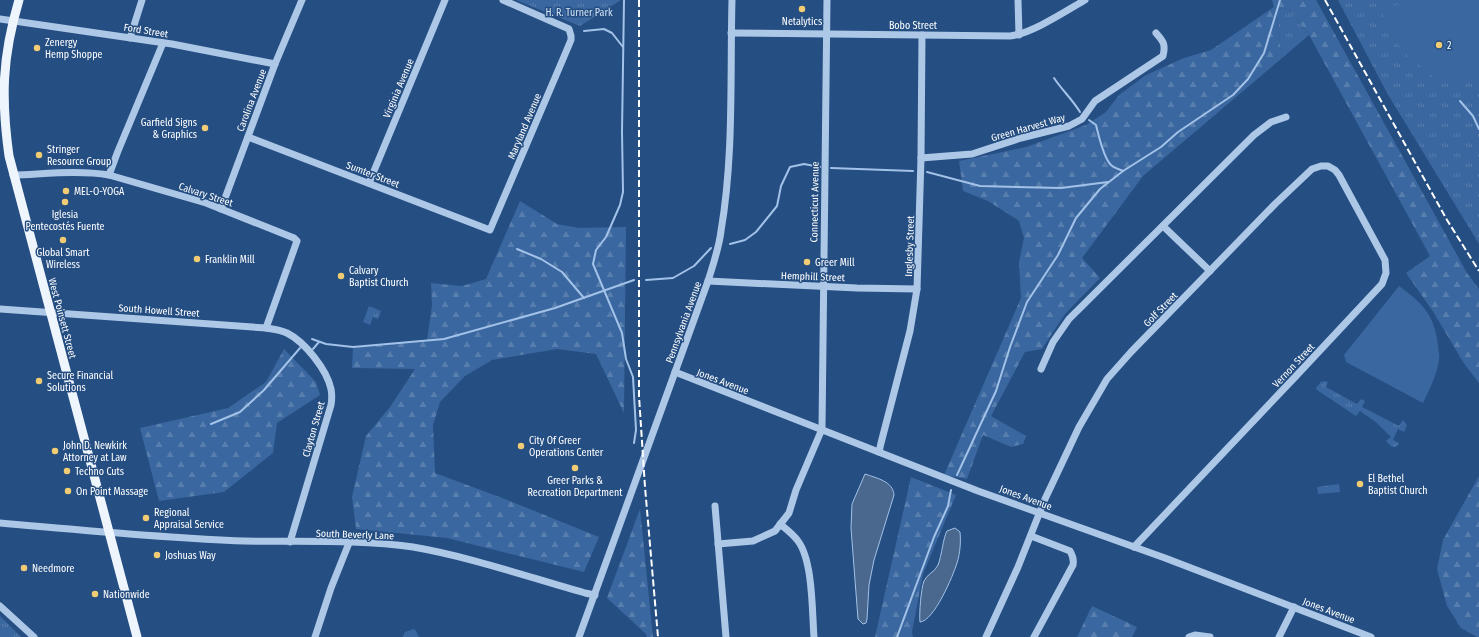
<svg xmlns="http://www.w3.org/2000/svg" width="1479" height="637" font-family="'Fira Sans Condensed',sans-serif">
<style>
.grass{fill:url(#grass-tufts)}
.forest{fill:url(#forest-firs)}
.garden{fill:#3a67a0}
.water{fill:#4a678d;stroke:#a2c2e8}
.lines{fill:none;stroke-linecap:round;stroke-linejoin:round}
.stream{stroke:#a2c2e8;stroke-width:2}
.minor{stroke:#adc7e7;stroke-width:7}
.major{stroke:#eff5fd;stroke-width:9}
.rail{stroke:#fff;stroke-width:2;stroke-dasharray:7 3;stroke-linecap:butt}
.poi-dot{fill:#f1cc72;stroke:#254e82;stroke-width:1.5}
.labels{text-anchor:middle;stroke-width:3;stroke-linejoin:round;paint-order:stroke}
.park-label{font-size:10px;fill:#d1e2f6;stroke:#254e82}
.poi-label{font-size:10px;fill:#fff;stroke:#254e82;text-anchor:start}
.street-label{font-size:10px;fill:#fff;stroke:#254e82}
</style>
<defs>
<pattern id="grass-tufts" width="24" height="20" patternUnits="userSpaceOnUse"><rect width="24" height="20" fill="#3a67a0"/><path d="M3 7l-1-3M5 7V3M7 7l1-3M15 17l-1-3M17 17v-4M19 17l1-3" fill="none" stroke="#587eae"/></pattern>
<pattern id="forest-firs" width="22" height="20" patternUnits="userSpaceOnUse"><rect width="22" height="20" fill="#3a67a0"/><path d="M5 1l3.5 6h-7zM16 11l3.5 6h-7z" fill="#587eae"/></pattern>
</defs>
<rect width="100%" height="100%" fill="#254e82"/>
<!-- grass -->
<g class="grass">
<path d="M516,0H621L580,26Z"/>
<path d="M1338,0H1479V244L1387,93Z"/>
<path d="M1275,7L1291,11L1309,35L1282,58Z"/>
<path d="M369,306L381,311L378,319L373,317L370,325L363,322Z"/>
<path d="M1324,381L1328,382L1326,387L1357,404L1361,399L1365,401L1362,407L1399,426L1403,420L1407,425L1404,432L1398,429L1393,440L1399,443L1398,445L1395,447H1392L1386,441L1391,437L1377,423L1360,411L1356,416L1317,390L1316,388L1321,382Z"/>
<path d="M1339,484L1340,492L1318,494L1317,487Z"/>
<path d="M0,616L21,637H0Z"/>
<path d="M414,629L416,631L419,637H403L405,632Z"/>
</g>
<!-- forest -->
<g class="forest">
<path d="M1272,0H1316L1467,273L1479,289V383L1463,362L1434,313L1406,273L1430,256L1309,35L1291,11L1275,7L1282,58L1143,176L1082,258L1100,278L1065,314L1042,349L1025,352L991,416L1026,436L1023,444L1011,447L983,435L967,479L944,475L1021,298L1019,262L1024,238L1019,221L988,201L963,191L959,161L1026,147L1086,125L1106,112L1119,95L1146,75L1184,58L1211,50L1274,7Z"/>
<path d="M520,201L557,224L579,228L626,227L624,413L596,354L557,349L492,360L465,376L440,402L433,425L435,473L505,499L599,537L584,572L447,538L356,529L352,497L366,436L390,407L415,369L352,368L353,347L427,340L432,305L431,283L462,286L486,279Z"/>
<path d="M284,349L316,382L320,395L277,423L273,453L224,492L159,501L140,428L228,408L266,382Z"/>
<path d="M1479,476V637H1477L1461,628L1447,606L1437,569L1443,540Z"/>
<path d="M911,477L956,495L923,574L912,632L913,637H875Z"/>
<path d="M640,509L653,637H647L646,634L607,598Z"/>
<path d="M1092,606L1137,627L1132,637H1077Z"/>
</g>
<!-- garden -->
<g class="garden">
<path d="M1414,0H1479V80L1444,82L1432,76L1405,53L1392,36L1382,10Z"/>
<path d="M1399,286C1422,302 1435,316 1438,345C1438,350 1440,355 1439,360C1437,375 1429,390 1423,403L1346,362L1344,355Z"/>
</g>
<!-- water -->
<g class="water">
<path d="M865,474C876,478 893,481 894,495L874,560L869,585L867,619L866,623L863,624L858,619L851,528L852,504Z"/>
<path d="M955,528L960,532C961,543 960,553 957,563C953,576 934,621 920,622C919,615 921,588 924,581C927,574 935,572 938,565C942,555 943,538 947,531Z"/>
</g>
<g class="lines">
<!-- stream -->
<g class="stream">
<path d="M624,0L622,132L623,192L620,205L606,237L596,250L593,264L622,333L626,359L633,377L636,430L634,443"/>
<path d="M584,31L604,29L612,33L623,47"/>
<path d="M1054,78C1062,90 1072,99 1080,112"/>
<path d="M1460,101L1473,116L1479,129"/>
<path d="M1089,120L1096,125C1099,136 1103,157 1111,165C1114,168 1119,169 1123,171"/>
<path d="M831,168L913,171"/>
<path d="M927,172L980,186L1061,188L1108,182"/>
<path d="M730,244L745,240L756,232L777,206L781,186L790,167L804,164L820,167"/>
<path d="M517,249L541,259L562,272L584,298"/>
<path d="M646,280L673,278L694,266L711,248"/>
<path d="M312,339L326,344L353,347L444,339L555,308L634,280"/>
<path d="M313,349L319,342"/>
<path d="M211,424L240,412L264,390L300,348"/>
<path d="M957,475L996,391L1010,347L1027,302L1058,255L1076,218L1100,189L1123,171L1161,147L1178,132L1233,95L1248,79L1264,53L1280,0"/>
<path d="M897,637L934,537L948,506L951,490"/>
</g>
<!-- minor -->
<g class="minor">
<path d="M1018,0L1019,35"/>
<path d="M0,19L172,44L275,64"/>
<path d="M731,33L1010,36C1031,34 1066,11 1085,0"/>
<path d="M130,38L142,0"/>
<path d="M248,137L490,230L563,59L571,40V36L569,29L503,0"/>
<path d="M921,158L972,154L1021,138L1069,126L1082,119L1095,101L1163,56C1166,44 1163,41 1156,33"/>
<path d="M13,175C45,174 78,170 109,175L206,203L294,238L297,241L266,328"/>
<path d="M109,175L118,151L163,43"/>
<path d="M369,183L445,0"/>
<path d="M221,209L275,64L302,0"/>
<path d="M1163,226L1210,271"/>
<path d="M708,281L857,288L917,289"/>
<path d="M0,309L266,328C273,329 281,330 287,333C305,342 327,370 331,389C332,394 332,399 331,405L290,542"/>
<path d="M1041,369L1053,342L1069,319L1254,135L1271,122L1286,117"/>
<path d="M675,372L978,491L1165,558L1371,637"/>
<path d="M879,452L881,443L910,331L917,289L921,158L922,35"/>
<path d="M715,506L726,637"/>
<path d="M0,523C81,530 162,538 244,541C299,542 359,539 413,547C471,557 528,577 585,593L595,595"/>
<path d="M780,524C786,529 793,534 798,541C813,561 812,611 814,637"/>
<path d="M1031,536L1070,551C1073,556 1074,560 1073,565L1034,637"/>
<path d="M718,544L753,541L775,531L789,513L796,490L822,429L827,0"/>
<path d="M0,606L34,637"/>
<path d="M315,637L331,588L349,543"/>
<path d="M579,637L708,281C713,265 719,248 721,231C734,155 730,77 732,0"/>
<path d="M986,637L1018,567L1045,499L1079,427L1107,379L1131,352L1275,204L1312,169L1321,166H1328L1335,170L1339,175L1385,260L1386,273L1382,284L1296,376L1134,547"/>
<path d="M1189,637L1195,635L1210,637"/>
<path d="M1279,637L1294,607"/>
</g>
<!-- major -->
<path class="major" d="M19,0C2,57 1,98 9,156L137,637"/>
<!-- rail -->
<g class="rail">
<path d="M639,0V396L645,487L658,637"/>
<path d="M1325,0L1447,220L1479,271"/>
</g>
</g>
<!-- markers -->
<g class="poi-dot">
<circle cx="802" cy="9" r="4"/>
<circle cx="1439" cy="45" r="4"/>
<circle cx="37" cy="48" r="4"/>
<circle cx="205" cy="128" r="4"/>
<circle cx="39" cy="155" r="4"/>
<circle cx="66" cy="191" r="4"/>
<circle cx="65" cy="202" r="4"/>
<circle cx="63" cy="240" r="4"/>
<circle cx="197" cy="259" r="4"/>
<circle cx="807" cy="262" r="4"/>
<circle cx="341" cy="276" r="4"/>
<circle cx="39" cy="381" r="4"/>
<circle cx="521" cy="446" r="4"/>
<circle cx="55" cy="451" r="4"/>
<circle cx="575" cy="468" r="4"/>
<circle cx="67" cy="471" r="4"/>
<circle cx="1360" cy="484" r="4"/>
<circle cx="68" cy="491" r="4"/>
<circle cx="146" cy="518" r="4"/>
<circle cx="157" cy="555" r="4"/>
<circle cx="24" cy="568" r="4"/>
<circle cx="95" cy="594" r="4"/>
</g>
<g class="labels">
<!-- park labels -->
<g class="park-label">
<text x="579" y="16">H. R. Turner Park</text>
</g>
<!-- poi labels -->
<g class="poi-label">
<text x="802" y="25" text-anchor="middle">Netalytics</text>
<text x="45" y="46">Zenergy<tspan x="45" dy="12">Hemp Shoppe</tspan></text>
<text x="1447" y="49">2</text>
<text x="197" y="126" text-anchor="end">Garfield Signs<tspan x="197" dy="12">&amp; Graphics</tspan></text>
<text x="47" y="153">Stringer<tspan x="47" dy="12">Resource Group</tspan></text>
<text x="74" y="195">MEL-O-YOGA</text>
<text x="65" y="218" text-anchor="middle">Iglesia<tspan x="65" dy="12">Pentecostés Fuente</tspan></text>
<text x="63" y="256" text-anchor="middle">Global Smart<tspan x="63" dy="12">Wireless</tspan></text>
<text x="205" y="263">Franklin Mill</text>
<text x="815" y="266">Greer Mill</text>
<text x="349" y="274">Calvary<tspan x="349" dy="12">Baptist Church</tspan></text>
<text x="47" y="379">Secure Financial<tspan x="47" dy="12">Solutions</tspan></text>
<text x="529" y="444">City Of Greer<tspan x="529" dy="12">Operations Center</tspan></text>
<text x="63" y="449">John D. Newkirk<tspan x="63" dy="12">Attorney at Law</tspan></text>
<text x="75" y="475">Techno Cuts</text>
<text x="1368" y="482">El Bethel<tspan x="1368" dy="12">Baptist Church</tspan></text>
<text x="575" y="484" text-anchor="middle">Greer Parks &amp;<tspan x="575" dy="12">Recreation Department</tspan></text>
<text x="76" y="495">On Point Massage</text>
<text x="154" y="516">Regional<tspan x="154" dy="12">Appraisal Service</tspan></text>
<text x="165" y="559">Joshuas Way</text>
<text x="32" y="572">Needmore</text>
<text x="103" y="598">Nationwide</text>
</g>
<!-- street labels -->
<g class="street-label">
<text x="913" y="29">Bobo Street</text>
<text transform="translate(146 30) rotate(9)" y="4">Ford Street</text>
<text transform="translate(398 88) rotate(-67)" y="4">Virginia Avenue</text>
<text transform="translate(251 100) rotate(-69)" y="4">Carolina Avenue</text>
<text transform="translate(524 126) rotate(-67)" y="4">Maryland Avenue</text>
<text transform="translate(1028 127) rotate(-16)" y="4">Green Harvest Way</text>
<text transform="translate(373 174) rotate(21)" y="4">Sumter Street</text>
<text transform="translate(206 194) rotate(18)" y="4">Calvary Street</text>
<text transform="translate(814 202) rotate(-89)" y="4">Connecticut Avenue</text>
<text transform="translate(909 246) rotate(-88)" y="4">Inglesby Street</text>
<text transform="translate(813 276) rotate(2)" y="4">Hemphill Street</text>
<text transform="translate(1160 309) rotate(-46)" y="4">Golf Street</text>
<text transform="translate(159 310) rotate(4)" y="4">South Howell Street</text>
<text transform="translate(63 318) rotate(75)" y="4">West Poinsett Street</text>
<text transform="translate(683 322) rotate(-70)" y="4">Pennsylvania Avenue</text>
<text transform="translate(1293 365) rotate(-47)" y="4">Vernon Street</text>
<text transform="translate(723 381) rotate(21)" y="4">Jones Avenue</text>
<text transform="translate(313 429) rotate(-74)" y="4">Clayton Street</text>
<text transform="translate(1026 497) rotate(20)" y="4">Jones Avenue</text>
<text transform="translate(355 534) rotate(2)" y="4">South Beverly Lane</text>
<text transform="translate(1329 610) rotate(21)" y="4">Jones Avenue</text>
</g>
</g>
</svg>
